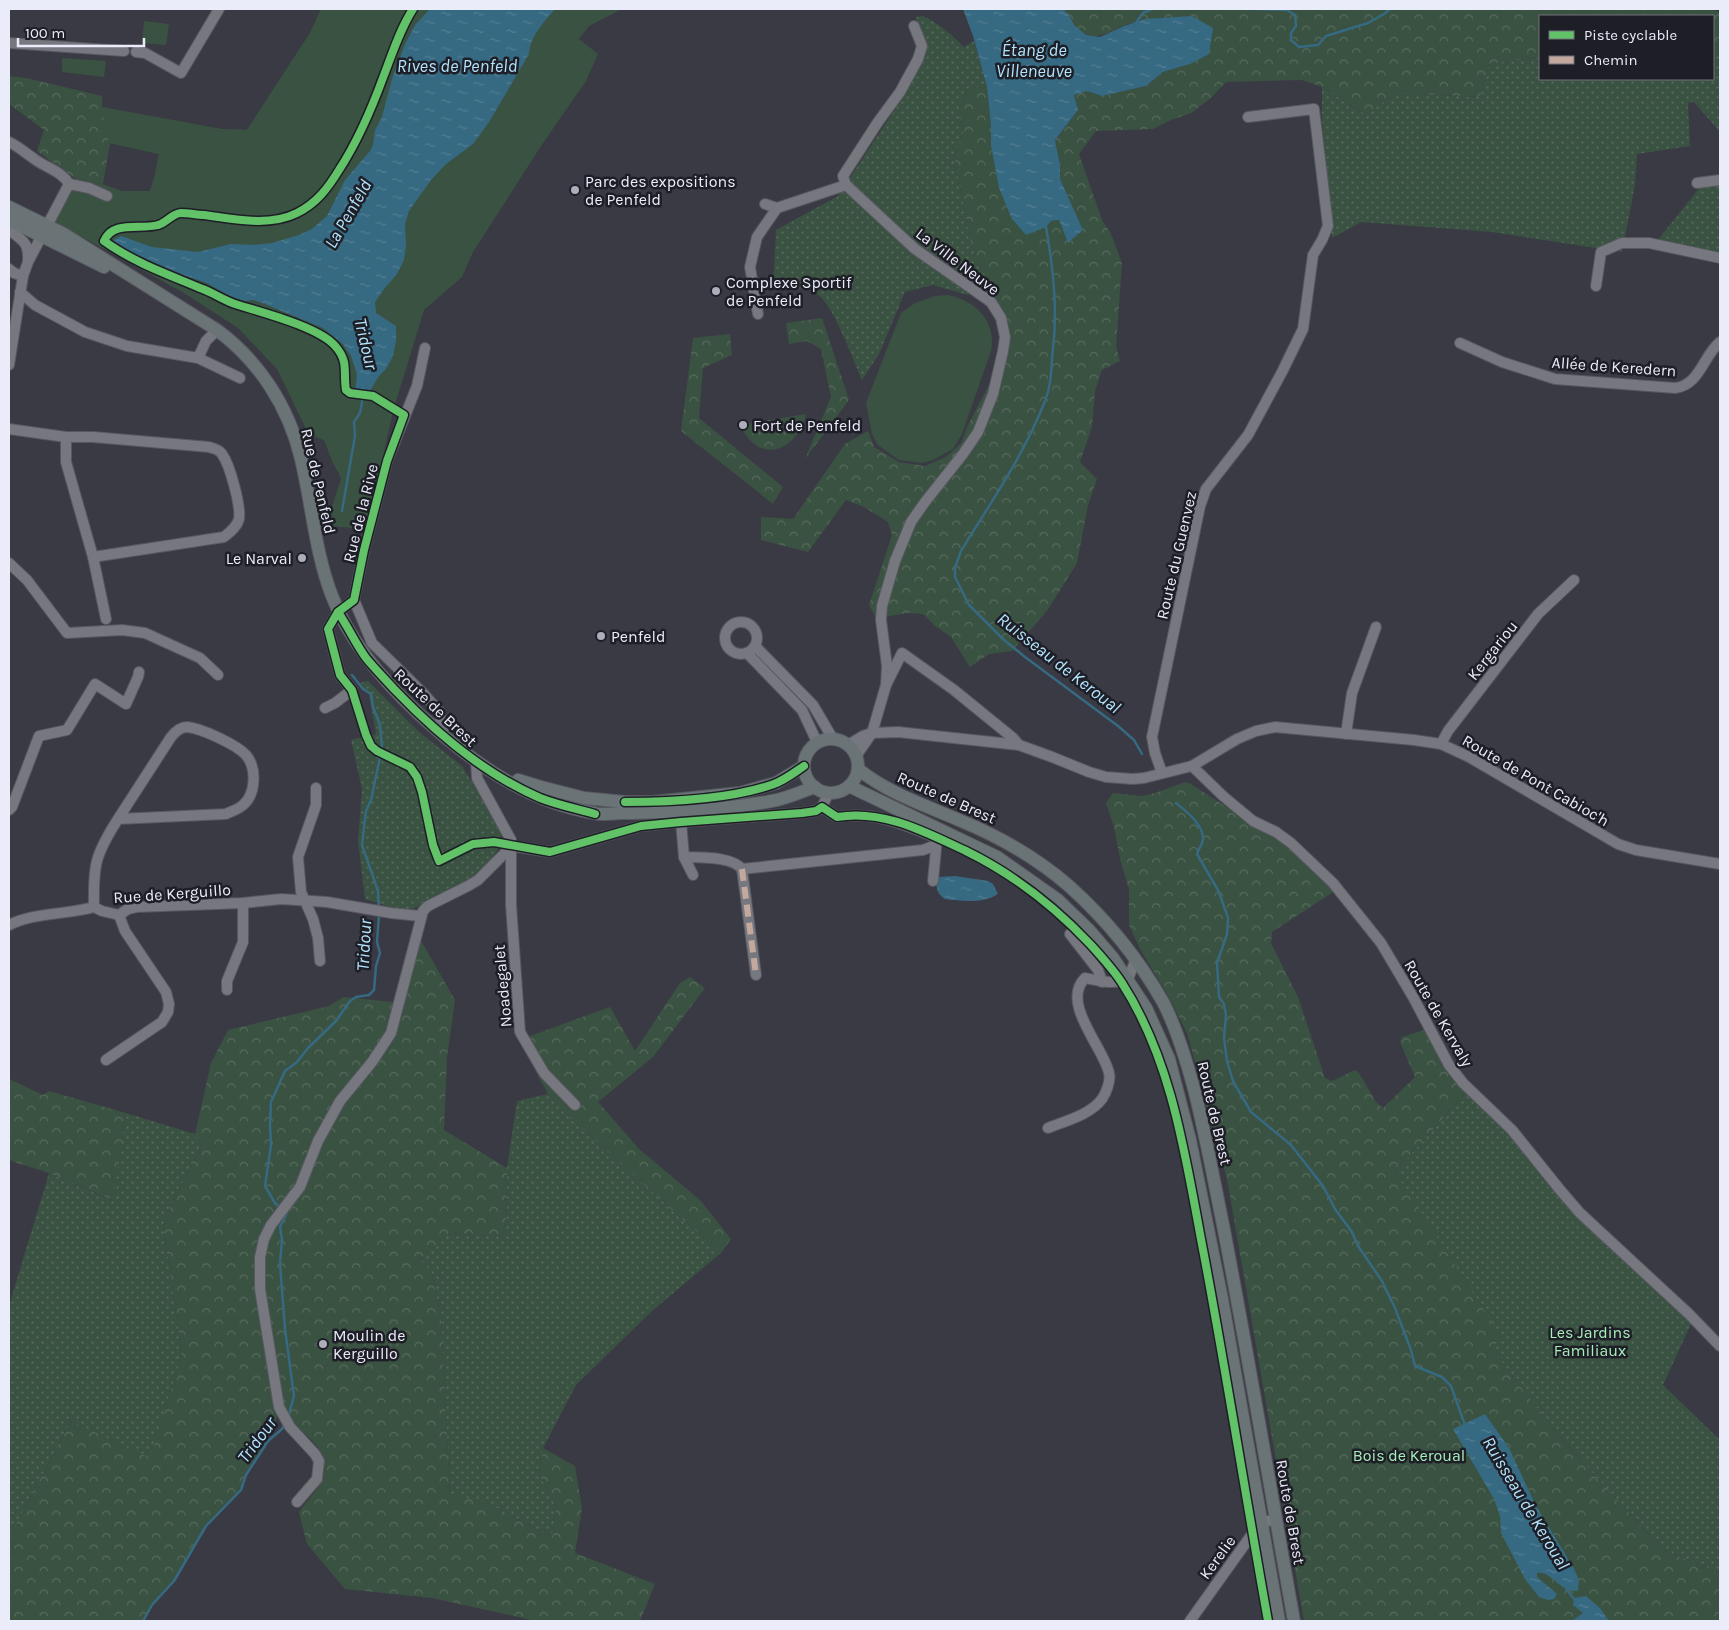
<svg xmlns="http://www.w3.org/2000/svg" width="1729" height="1630" font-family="Karla,sans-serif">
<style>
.grass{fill:url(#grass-dots)}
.forest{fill:url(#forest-crowns)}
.park{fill:#3a5241}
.water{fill:url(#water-ripples)}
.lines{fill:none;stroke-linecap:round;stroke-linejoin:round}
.stream{stroke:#366982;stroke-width:2.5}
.minor-casing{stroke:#575760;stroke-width:12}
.major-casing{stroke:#575760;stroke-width:14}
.minor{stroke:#777780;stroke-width:10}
.major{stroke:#6a7476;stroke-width:12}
.quiet{stroke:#c3a89e;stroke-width:6;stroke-dasharray:12 6;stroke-linecap:butt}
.cycleway-casing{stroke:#1e1e27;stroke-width:11}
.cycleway{stroke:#61c268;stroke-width:8}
.poi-dot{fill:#adaeba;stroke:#1e1e27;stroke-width:2}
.labels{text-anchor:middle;stroke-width:5;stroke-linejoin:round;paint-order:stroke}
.poi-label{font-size:16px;fill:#ebecf9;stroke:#1e1e27;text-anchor:start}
.street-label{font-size:16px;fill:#ebecf9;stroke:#1e1e27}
.park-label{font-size:16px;fill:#a7eeb9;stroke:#1e1e27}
.water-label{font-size:18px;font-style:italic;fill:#b2e4fd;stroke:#1e1e27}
</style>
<defs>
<pattern id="grass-dots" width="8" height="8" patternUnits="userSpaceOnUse" patternTransform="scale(1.25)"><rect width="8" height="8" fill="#3a5241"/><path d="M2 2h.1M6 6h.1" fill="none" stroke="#576b5d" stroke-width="1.8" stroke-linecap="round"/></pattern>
<pattern id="forest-crowns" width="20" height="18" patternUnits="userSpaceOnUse" patternTransform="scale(1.25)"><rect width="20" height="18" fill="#3a5241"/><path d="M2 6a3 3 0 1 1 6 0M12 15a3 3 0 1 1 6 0" fill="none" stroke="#576b5d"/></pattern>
<pattern id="water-ripples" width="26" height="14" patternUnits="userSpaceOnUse" patternTransform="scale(1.25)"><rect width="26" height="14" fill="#366982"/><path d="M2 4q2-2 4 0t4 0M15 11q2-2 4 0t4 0" fill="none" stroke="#537f94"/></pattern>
</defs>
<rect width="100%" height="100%" fill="#3a3a44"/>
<!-- grass -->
<g class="grass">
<path d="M923,16C940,24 951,34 964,47L974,41L987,87L968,88L958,111L963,133L954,156L970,239L980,269L968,295L933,285L905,292L879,354L862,380C854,362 833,304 818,295C804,286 788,288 773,288L776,230L838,196L905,94L924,54V45L916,17Z"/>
<path d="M1713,52L1720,57V132L1694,102L1688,103L1690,146L1637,154L1635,185L1622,252L1492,232L1361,222L1332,238L1322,118V87L1365,114L1397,93L1480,97L1489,64L1540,57V79H1713Z"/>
<path d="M1720,184V260L1653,246L1701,186Z"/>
<path d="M368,681L419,732L462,766L500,827C511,866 441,894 413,909L403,911L365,899L358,841L362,789L351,740L376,734L369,695L360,683Z"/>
<path d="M1466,1092L1504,1128L1574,1211L1691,1324L1663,1385L1720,1440V1573L1663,1550L1558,1435L1493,1351L1395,1172Z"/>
<path d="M548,1094L561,1109L690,1226L722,1252L652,1311L576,1385L543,1448L539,1474L556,1507L552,1537L489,1504L450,1494L441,1318L432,1274L420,1259L449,1233L506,1237L507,1168L517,1101Z"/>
<path d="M126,1113L195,1134L202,1145L165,1217L164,1231L182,1355L150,1459L71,1421L9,1538V1306L49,1173L112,1200Z"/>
</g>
<!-- forest -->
<g class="forest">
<path d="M321,9L368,102L150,192L155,175L159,154L110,143L103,184L76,179L37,151L44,130L9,104V76L26,78L102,96V107L221,129L247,130L310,33Z"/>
<path d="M1063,9H1712L1720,13V57L1713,52V16H1540V57L1489,64L1480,97L1397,93L1365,114L1322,87L1302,80L1226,82L1211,98L1191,113L1171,120L1153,129L1096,131L1079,154L1102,220L1111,234L1122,263L1116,346L1120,361L1102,370L1095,391L1092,427L1080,462L1097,479L1088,505L1077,563L1047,611L1012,651L989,654L970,667L951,637L935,626L923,614L908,613L876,618L869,605L892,535L888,522L864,507L846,500L808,552L761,540V517L793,519L845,444L868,431L874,447L899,462L925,466L946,457L961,443L968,425L1000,364L1001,318L972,287L980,269L970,239L954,156L963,133L958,111L968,88L987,87L991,127V146L999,188L1046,227L1051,221L1059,220L1068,243L1083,230L1060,179V165L1055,140L1078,110L1074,95L1087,91L1102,96L1146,86L1163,72L1190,64L1145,19C1138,21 1130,23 1123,26C1105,34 1089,45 1074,25C1070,20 1068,14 1063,9Z"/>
<path d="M822,318L849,400L805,459L831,397L821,349L807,341L789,344L786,323Z"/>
<path d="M730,334L732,355L703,368L699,418L783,487L773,504L681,431L693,338Z"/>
<path d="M806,414C803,432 785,454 765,449C753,447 745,435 740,425Z"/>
<path d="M1185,782L1191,784L1299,854L1335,891L1272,932L1271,943L1298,997L1325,1078L1332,1081L1355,1070L1359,1073L1376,1102L1383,1108L1415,1077L1400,1042L1402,1037L1424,1030L1445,1068L1466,1092L1395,1172L1500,1335L1493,1351L1558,1435L1663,1550L1720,1573V1621H1304L1227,1179L1187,1033L1167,994L1140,949L1129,925V889L1121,863L1114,827L1106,803L1113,793L1142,796L1155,793Z"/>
<path d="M413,927L455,1000L447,1057L444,1130L507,1168L506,1237L450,1233L420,1259L432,1274L441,1318L450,1493L489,1504L552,1537L556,1507L539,1474L543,1448L575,1466L582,1508L575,1553L655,1584L640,1621H536L432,1598L345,1589L307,1544L299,1512C305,1503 318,1490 322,1480C334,1449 300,1429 278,1415L262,1452L246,1475L241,1490L206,1526L174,1581L152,1605L143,1621H9V1538L71,1421L150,1458L182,1355L164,1231L165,1217L202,1145L195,1134L211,1063L228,1030L329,1006L344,997L393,1002Z"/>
<path d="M690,977L705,988L653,1057L598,1102L639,1149L700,1200L731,1239L722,1252L690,1226L561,1109L548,1094L519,1040L610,1007L635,1051L680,983Z"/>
<path d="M9,1079L43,1095L49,1091L126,1113L113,1200L49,1173L14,1162L9,1159Z"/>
</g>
<!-- park -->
<g class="park">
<path d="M321,9H622L589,26L579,39L598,54L586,81L543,143L473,252L462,277L424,310L394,408L366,529L329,526V517L341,478L332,461L324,440L309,435L277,369L238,328L184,293L55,222L76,179L103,184L122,191H150L155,175L159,154L109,143L101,107L221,129L247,130L310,33Z"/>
<path d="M144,21L169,24L166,45L142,43Z"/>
<path d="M62,58L106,61L104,77L62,72Z"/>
<path d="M948,295C975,300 997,322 991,351L962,434L953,449L933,460L922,463L899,460L878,445L872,434L866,403L901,313L915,303L935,296Z"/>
</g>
<!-- water -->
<g class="water">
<path d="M430,9H555C544,22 530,36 529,54L489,122L473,144L446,164L431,180L409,211L405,224L406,246L404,260L397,274L384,289L375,302L376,313L396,326V341L393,356L386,369L379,376L368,394L355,392L357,374L351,356L343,344L323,328L265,304L253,300L245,301L229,296L207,283L171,271L114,244L113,240L121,236L152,247L198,252L231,244L254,245L272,243L299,235L312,229L327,216L345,180L370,151L373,145L375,130L382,117L392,79L405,44L415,25Z"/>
<path d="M963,9H1063L1069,15L1074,25L1086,35L1100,37L1124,26L1145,19L1192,16L1213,28L1209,54L1190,64L1163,72L1146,86L1102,96L1087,91L1074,95L1078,110L1055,140L1060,165V179L1083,230L1068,243L1059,220L1051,221L1046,227L1026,235L1012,219L999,188L991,146V127L987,87L973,36Z"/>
<path d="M955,876L988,881L993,884L998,894C983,904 962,901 945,899C937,894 934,886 939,877Z"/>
<path d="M1485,1414L1509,1448L1535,1504L1573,1567L1579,1580L1578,1590L1577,1591C1558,1591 1551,1570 1537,1573V1577L1557,1594L1554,1599L1548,1600L1539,1597L1525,1579L1501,1533L1500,1516L1494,1499L1453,1429Z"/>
<path d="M1586,1596L1600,1608L1609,1621H1572L1583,1613L1573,1605L1574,1598Z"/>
</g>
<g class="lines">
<!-- stream -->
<g class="stream">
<path d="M1252,9L1287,10L1295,15L1296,26L1291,33V40L1299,47L1318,45L1326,36L1368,23L1384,14L1390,9"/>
<path d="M1135,24L1143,13L1152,9"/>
<path d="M1046,227C1053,266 1058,309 1053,348C1051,366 1052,384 1045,401C1024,455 991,502 961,551L955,568V577L969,605L1004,640L1025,657L1118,726L1134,740L1142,754"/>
<path d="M342,511L355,436L354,422L360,413L364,391"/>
<path d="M352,675L363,689L371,694L373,707L380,725L382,748L371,800L366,811L362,845L378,891L379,909"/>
<path d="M1176,803C1186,811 1203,824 1203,839C1203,844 1198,849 1197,854L1219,892L1228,918L1227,934L1217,963L1219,997L1224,1004L1226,1015L1224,1038L1227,1061L1233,1081L1251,1112L1291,1145L1323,1186L1335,1209L1352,1232L1358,1246L1382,1281L1395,1308L1411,1350L1415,1366L1442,1377L1451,1386L1465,1425"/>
<path d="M281,1208L275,1203L265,1186L271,1145L270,1124L271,1102L285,1071L297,1062L308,1048L336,1021L350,1001L356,997L369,995L374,990L376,966L380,953L377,942L379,915"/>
<path d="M287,1213L280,1227L282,1240L280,1264L285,1329L294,1396L288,1417"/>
<path d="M1566,1589L1575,1600"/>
<path d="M143,1621L152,1605L174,1581L206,1526L241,1490L246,1475L268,1441L282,1429L285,1424"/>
</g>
<!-- minor casing -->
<g class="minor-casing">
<g id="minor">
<path d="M9,43L124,51"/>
<path d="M136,52L145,53L181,73L219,9"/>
<path d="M9,142C18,146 24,152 33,158C44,167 62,171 69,184"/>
<path d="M1697,183L1720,180"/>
<path d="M69,184L89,188L107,196"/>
<path d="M765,204L777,208L846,185"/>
<path d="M9,230C23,240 29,243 28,261"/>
<path d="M9,269L14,273L23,276"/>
<path d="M1596,286L1601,252L1622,243H1649L1720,258"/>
<path d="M20,292L35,305L85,332L127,346L198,358L240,378"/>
<path d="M758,314L750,267L757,237L777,208"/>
<path d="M1460,343L1502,362L1555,379L1675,388C1700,385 1703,356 1720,342"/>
<path d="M198,358L206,341L217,330"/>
<path d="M9,365L23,276L28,262L69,184"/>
<path d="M9,429L66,437V462L93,557L106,619"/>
<path d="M66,437H93L209,447C214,449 219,449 222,454C230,465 241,506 239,519C237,527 230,532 224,537L93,557"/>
<path d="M9,563L27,580L67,633L122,630L145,633L200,658L218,675"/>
<path d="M354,600L372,643L422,692L439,711L444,737"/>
<circle cx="741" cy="638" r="16"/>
<path d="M755,646L813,705L833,739"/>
<path d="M747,653L802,710L817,742"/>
<path d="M886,685L887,666L881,620L882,606L895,561L911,522L925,502L963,454L978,432L993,394L1003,351L1005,337L1001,318L991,302L915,249L846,185L843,176L878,122L900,92L918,59L922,46L914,26"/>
<path d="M325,708L335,703L352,690L340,675L328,629L338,612L354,600L364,550L387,461L417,386L425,348"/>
<path d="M1346,734L1352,693L1376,627"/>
<path d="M1441,744L1448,731L1538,614L1574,580"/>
<path d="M848,745L863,736L872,733L898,732L1019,745L1052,757L1089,772L1106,777L1133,779L1144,778L1192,766L1237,739L1256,731L1275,727L1414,740L1441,744L1469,757L1618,844L1636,850L1720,864"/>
<path d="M856,756L872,733L886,685L902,653L954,690L1013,738L1019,745"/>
<path d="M476,762L477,778L511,840V905L520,1032L544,1073L575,1105"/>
<path d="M1192,766L1223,796L1253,821L1276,832L1291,843L1333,883L1381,943L1413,997L1449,1065L1463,1083L1512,1130L1561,1191L1580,1213L1689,1314L1720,1346"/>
<path d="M1162,773L1155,753L1152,737L1200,506L1206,489L1248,435L1282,372L1303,329L1313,255L1322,240L1328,226L1314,109L1248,117"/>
<path d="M316,788V805L298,857L301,892L313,919L318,938L320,961"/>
<path d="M822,807L837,817C874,811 904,824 937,838L933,881"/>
<path d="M822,807L829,792"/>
<path d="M9,810L12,807L39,736L67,730L95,684L126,704L138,677L139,672"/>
<path d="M681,822L684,857C700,858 732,856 742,869L923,850L936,845"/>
<path d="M512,846L550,852L641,826L681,822L802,813L816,811L822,807"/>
<path d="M684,857L693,875"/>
<path d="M742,869L756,975"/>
<path d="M94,907C93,865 95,855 118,819L226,814C232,811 239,809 243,805C256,794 257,768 246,755C237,745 201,728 187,727C180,727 175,732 171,737L118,819"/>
<path d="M9,925C36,912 66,915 94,907L102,911L119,915L128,909L137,907L243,903L281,899L327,902L391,913L420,916"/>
<path d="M1070,934L1098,970L1102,982"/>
<path d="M227,990V981L243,942V903"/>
<path d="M106,1060L162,1022L168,1012L169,1004L166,992L125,931L119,915"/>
<path d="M1048,1128C1065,1121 1090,1115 1102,1099C1106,1093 1111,1081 1109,1073C1104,1048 1060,1003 1085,978C1099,981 1114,985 1128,979L1136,959"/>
<path d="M297,1502L317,1479L319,1461L315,1454L290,1427L279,1407L260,1289V1257L264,1239L271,1225L300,1187L318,1141L340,1101L372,1062L391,1033L423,911L428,906L468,886L478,880L512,846"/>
<path d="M1190,1621L1260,1523L1276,1519"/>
</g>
</g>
<!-- major casing -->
<g class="major-casing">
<g id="major">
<path d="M9,207L64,234L217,330C259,361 289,407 301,459C312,505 315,552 332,596C350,643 384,682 420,715C469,760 526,802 594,813C602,815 611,814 620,813C642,813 664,812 686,811C716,809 748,806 777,800C790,797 803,791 815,787"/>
<path d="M9,220L104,267"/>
<circle cx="831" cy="766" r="27"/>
<path d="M858,769C888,793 924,805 959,820C998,836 1037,858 1069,886C1106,919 1138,958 1163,1002C1177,1029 1186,1059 1194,1089C1205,1132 1213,1176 1222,1220C1248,1353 1270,1488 1294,1621"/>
<path d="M518,780L541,787L584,798L625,802H653L740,793L776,783L804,766"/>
<path d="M849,786L997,857L1058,900L1089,930L1113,958L1146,1008L1169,1059L1190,1140L1222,1299L1279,1621"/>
</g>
</g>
<!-- minor -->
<use href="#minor" class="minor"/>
<!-- major -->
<use href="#major" class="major"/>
<!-- quiet -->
<path class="quiet" d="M742,869L756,975"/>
<!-- cycleway casing -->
<g class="cycleway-casing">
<g id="cycleway">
<path d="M413,9C400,29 393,52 384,75C372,108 358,141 339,170C328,188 317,203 297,213C269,227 234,219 204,215C197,215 189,213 181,213C173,213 166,223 158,225C140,230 113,220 104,241C133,262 167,274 200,288C212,292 223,300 235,304C260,312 320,327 336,347C349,362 343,373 346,390L350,393L373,396L404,415L387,461L364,550L354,600L338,612L328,629L340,675L352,690L366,735L371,746L377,751L410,767L417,777L422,792L433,845L439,861L473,844L494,842L550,852L641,826L681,822L802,813L816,811L822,807L837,817C883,809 925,832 966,851C1013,874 1054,906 1090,944C1101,956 1113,969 1122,983C1174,1064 1186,1162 1204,1255C1227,1377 1246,1499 1268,1621"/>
<path d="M338,612C348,627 356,644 366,658C375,669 385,679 394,689C436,733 484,774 540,798C558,805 577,809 595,814"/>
<path d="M625,802C671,802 732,799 774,784C785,780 795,772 804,766"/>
</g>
</g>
<!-- cycleway -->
<use href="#cycleway" class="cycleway"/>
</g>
<!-- markers -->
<g class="poi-dot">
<circle cx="575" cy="190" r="5"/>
<circle cx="716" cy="291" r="5"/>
<circle cx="743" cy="425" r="5"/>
<circle cx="302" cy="558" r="5"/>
<circle cx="601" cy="636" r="5"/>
<circle cx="323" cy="1344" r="5"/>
</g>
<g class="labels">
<!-- poi labels -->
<g class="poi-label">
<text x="585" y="187">Parc des expositions<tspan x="585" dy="18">de Penfeld</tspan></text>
<text x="726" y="288">Complexe Sportif<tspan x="726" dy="18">de Penfeld</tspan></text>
<text x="753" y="431">Fort de Penfeld</text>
<text x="292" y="564" text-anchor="end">Le Narval</text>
<text x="611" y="642">Penfeld</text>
<text x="333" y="1341">Moulin de<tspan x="333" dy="18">Kerguillo</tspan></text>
</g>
<!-- street labels -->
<g class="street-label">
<text transform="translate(958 261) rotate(37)" y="6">La Ville Neuve</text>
<text transform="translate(1614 366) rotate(4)" y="6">Allée de Keredern</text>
<text transform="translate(319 481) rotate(77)" y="6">Rue de Penfeld</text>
<text transform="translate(360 513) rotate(-76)" y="6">Rue de la Rive</text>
<text transform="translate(1176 555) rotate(-77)" y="6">Route du Guenvez</text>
<text transform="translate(1492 650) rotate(-52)" y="6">Kergariou</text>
<text transform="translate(436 707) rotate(43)" y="6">Route de Brest</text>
<text transform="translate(1536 780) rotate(30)" y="6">Route de Pont Cabioc'h</text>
<text transform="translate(947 797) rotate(24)" y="6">Route de Brest</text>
<text transform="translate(172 893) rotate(-4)" y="6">Rue de Kerguillo</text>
<text transform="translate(502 986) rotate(-95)" y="6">Noadegalet</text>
<text transform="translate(1439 1013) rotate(60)" y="6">Route de Kervaly</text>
<text transform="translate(1215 1113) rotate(77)" y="6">Route de Brest</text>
<text transform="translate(1291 1512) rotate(80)" y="6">Route de Brest</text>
<text transform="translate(1217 1557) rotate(-54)" y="6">Kerelie</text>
</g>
<!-- park labels -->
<g class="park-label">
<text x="1590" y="1338">Les Jardins<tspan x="1590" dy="18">Familiaux</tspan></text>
<text x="1409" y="1461">Bois de Keroual</text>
</g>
<!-- water labels -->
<g class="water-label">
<text x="1034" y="56">Étang de<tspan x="1034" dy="21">Villeneuve</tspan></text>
<text x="457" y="72">Rives de Penfeld</text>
<text transform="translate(348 214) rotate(-60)" y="6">La Penfeld</text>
<text transform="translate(366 344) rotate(77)" y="6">Tridour</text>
<text transform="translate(1059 663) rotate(38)" y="6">Ruisseau de Keroual</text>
<text transform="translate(364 945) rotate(-87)" y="6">Tridour</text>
<text transform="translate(257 1440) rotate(-53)" y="6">Tridour</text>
<text transform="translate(1526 1503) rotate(59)" y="6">Ruisseau de Keroual</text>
</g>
</g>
<!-- border -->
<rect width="1729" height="1630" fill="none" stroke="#ebecf9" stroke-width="20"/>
<!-- legend -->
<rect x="1539" y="15" width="175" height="65" fill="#1e1e27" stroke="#70707b"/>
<rect x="1549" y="31" width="25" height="8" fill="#61c268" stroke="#70707b"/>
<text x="1584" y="40" font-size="15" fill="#ebecf9">Piste cyclable</text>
<rect x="1549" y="56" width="25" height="8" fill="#c3a89e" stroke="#70707b"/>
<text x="1584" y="65" font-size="15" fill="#ebecf9">Chemin</text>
<!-- scale -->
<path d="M18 38v8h126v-8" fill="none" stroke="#ebecf9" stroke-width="2.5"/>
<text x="25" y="38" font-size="15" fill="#ebecf9" stroke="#1e1e27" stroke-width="4" paint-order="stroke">100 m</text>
</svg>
